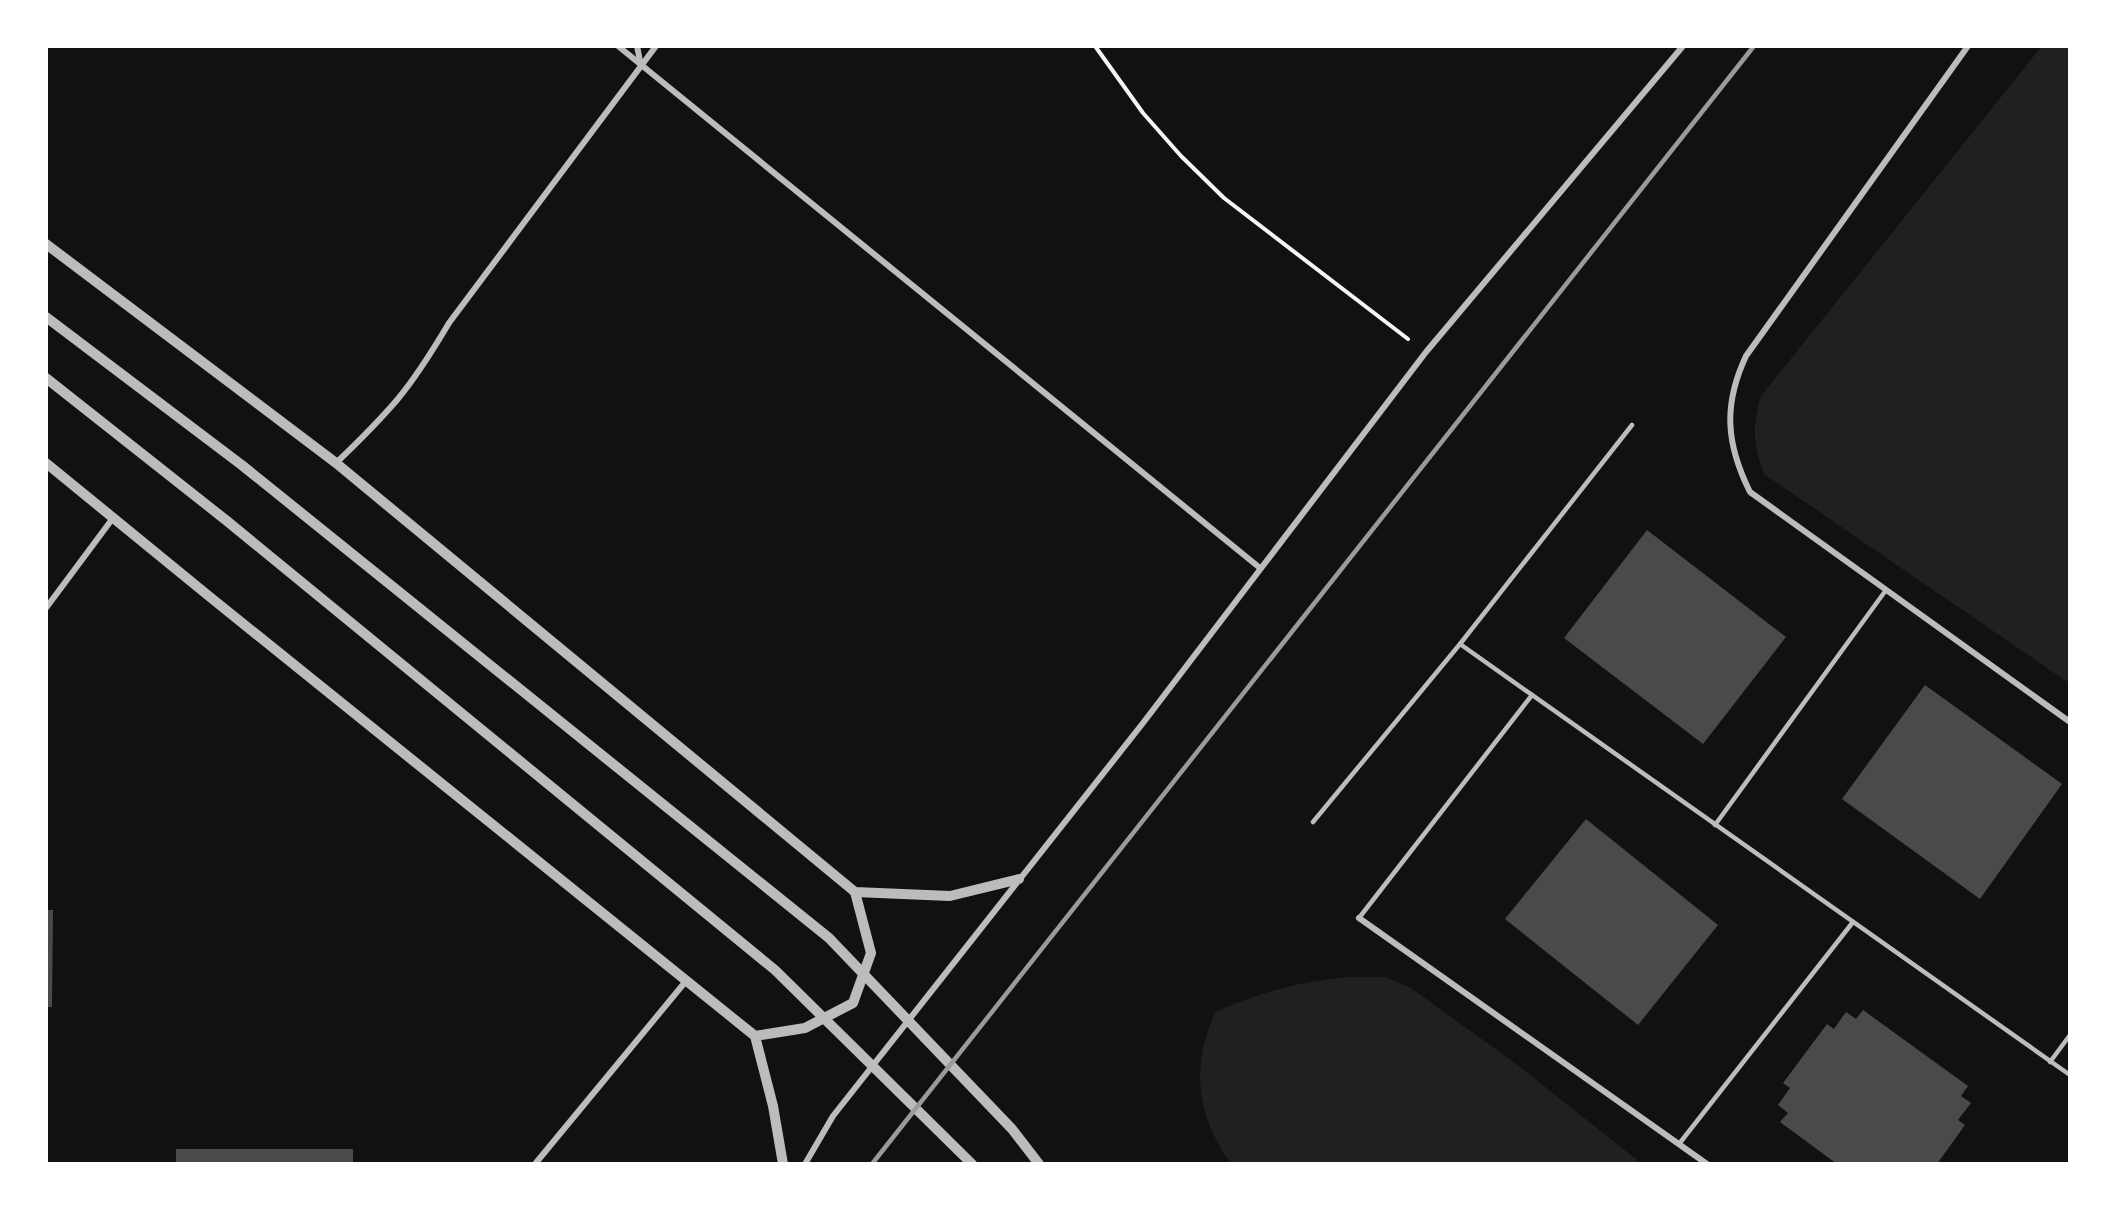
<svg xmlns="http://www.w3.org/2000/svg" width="2116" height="1210" font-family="'Work Sans',sans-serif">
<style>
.green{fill:#202020}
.building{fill:#4a4a4a}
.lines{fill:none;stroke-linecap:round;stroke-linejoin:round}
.path{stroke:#f5f5f5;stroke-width:4}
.service{stroke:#bcbcbc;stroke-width:4.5}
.minor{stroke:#bcbcbc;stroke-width:6}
.tertiary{stroke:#bcbcbc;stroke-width:10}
.rail{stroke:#9a9a9a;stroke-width:4.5}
</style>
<rect width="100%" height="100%" fill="#111"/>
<!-- green -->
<g class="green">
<path d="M2042,46L2070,47L2069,683L1764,474C1753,445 1752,426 1761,396Z"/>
<path d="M1347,977H1386L1411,988L1519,1066L1641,1163H1230C1196,1113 1191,1068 1215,1012C1260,992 1299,982 1347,977Z"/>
</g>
<!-- building -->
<g class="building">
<path d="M1647,530L1786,637L1703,744L1564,638Z"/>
<path d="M1925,685L2062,784L1980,899L1842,799Z"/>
<path d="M1586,819L1718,925L1638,1025L1505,919Z"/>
<path d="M46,910H53L52,1007H46Z"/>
<path d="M1863,1010L1968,1086L1961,1096L1971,1103L1958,1120L1965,1125L1937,1164H1837L1780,1122L1788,1113L1778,1105L1790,1088L1783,1083L1827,1024L1834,1029L1846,1012L1856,1019Z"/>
<rect x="176" y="1149" width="177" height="15"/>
</g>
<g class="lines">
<!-- path -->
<path class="path" d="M1095,46L1143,113L1181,156L1224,198L1408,339"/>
<!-- service -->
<g class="service">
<path d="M1460,644L2070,1075"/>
<path d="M1313,822L1460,644L1632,425"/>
<path d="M1715,825L1886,590"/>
<path d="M1359,918L1532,695"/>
<path d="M2050,1062L2070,1035"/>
<path d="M1679,1144L1853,922"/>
</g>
<!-- minor -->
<g class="minor">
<path d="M618,46L1260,568"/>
<path d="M637,46L641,66"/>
<path d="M1968,46L1746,356C1723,405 1726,444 1750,492L2070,722"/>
<path d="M336,463C357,443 378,422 397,400C417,376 433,350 449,323L656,46"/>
<path d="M46,608L113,518"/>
<path d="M1359,918L1707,1164"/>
<path d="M535,1164L686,981"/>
<path d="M805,1164L833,1116L1143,723L1426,352L1683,46"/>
</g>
<!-- tertiary -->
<g class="tertiary">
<path d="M46,244L336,463L855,892L950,896L1019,879"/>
<path d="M46,317L243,466L829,938L1012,1129L1039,1164"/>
<path d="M46,378L227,521L775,970L972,1164"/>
<path d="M46,463L210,597L755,1036L773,1106L783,1164"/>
<path d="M755,1036L805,1028L853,1003L871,953L855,892"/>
</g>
<!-- rail -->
<path class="rail" d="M872,1164L1754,46"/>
</g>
<!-- border -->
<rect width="2116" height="1210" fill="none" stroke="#ffffff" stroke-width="96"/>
</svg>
